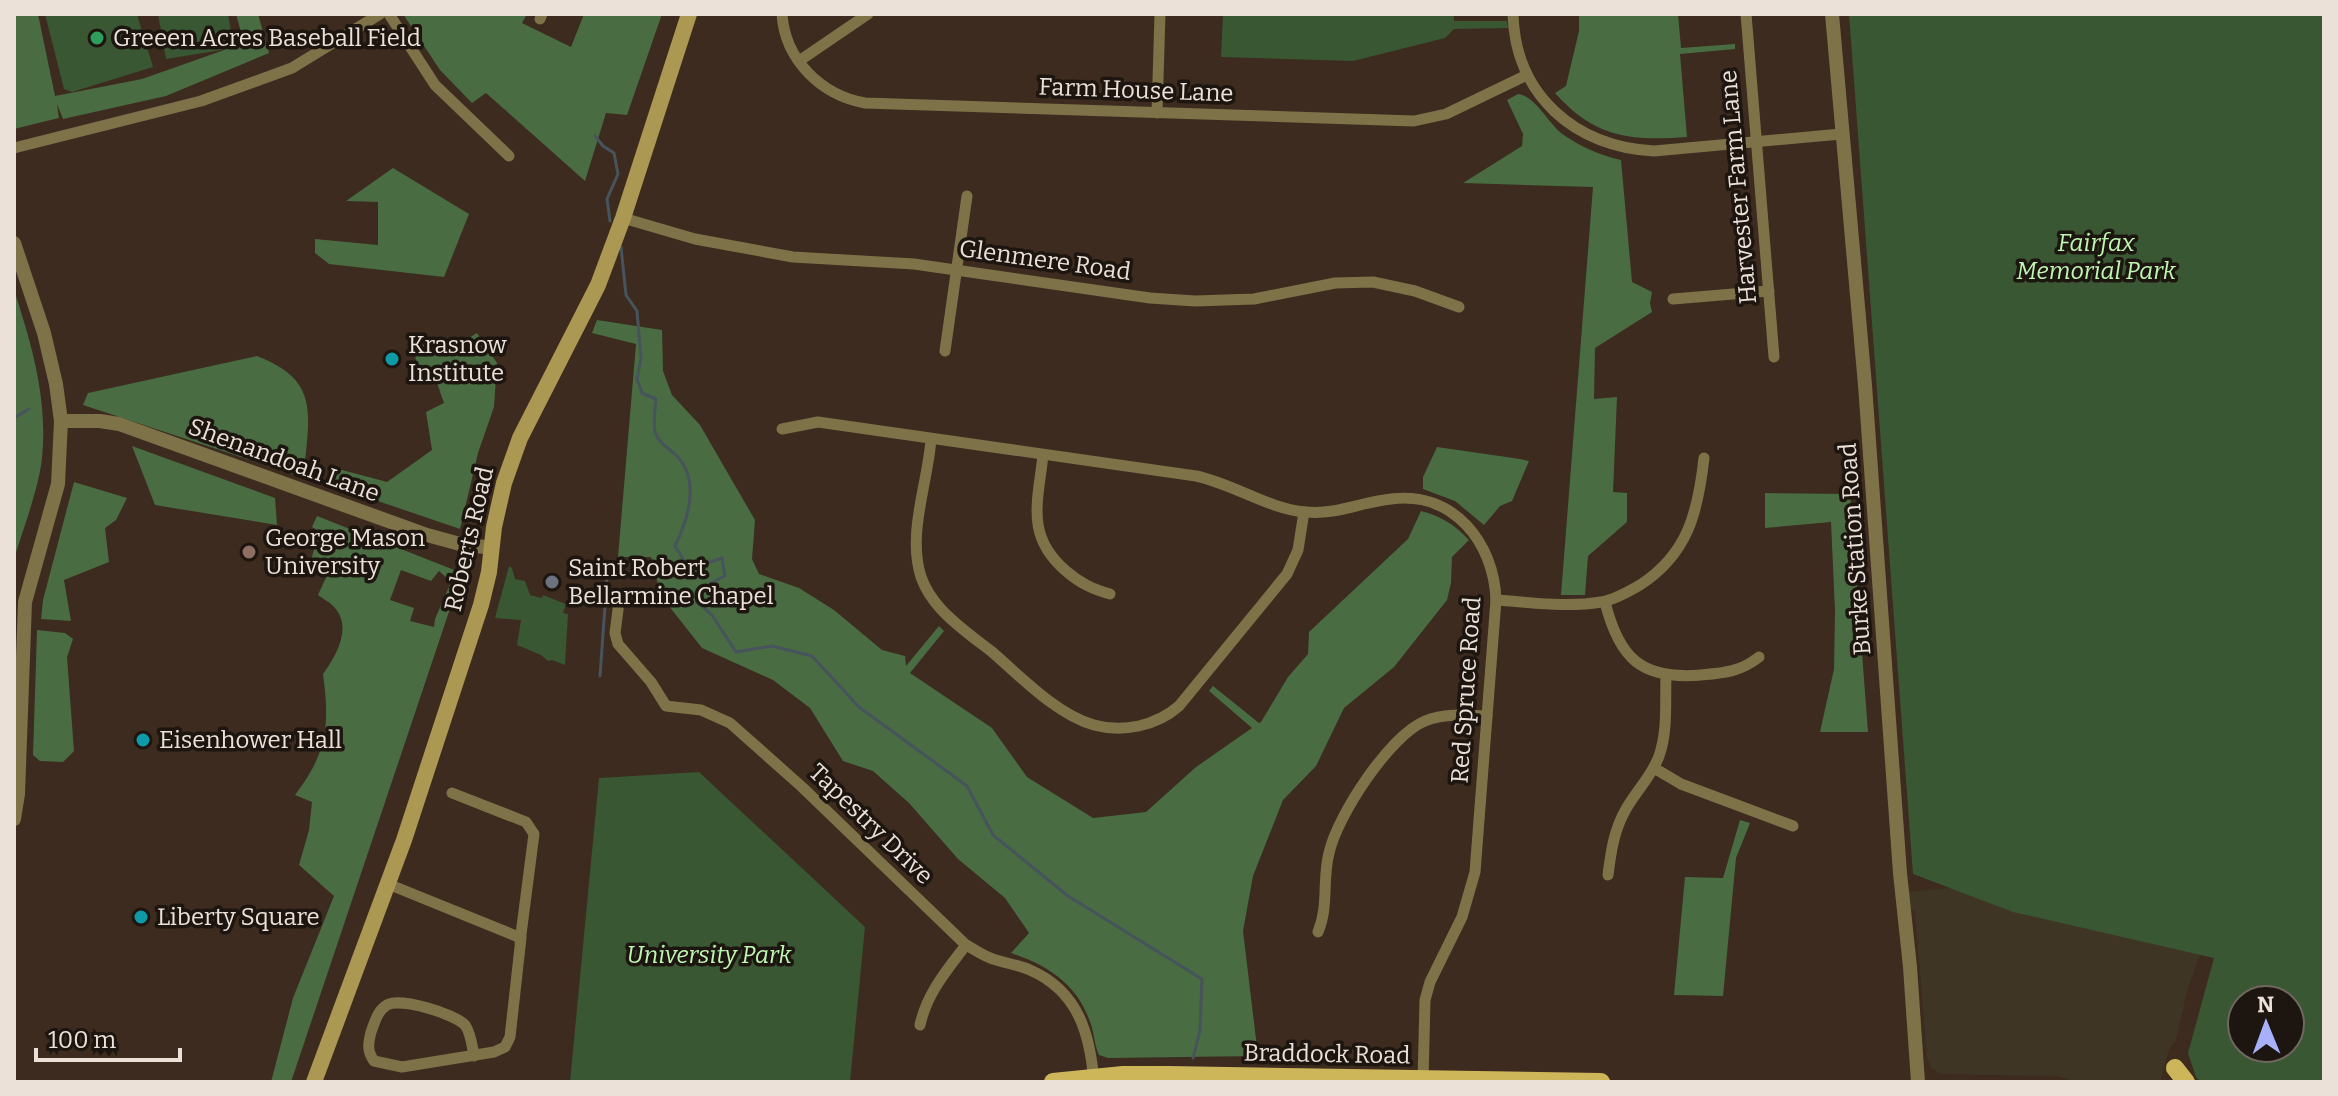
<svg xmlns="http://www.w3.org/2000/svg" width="2338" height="1096" font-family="Bitter,serif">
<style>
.commercial{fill:#3f3525}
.green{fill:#395732;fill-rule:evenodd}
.forest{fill:#496c42;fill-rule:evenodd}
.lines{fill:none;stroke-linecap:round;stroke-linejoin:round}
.stream{stroke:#47545d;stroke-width:3}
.minor{stroke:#7e7248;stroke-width:11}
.tertiary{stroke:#7e7248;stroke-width:14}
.secondary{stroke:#ab9852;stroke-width:16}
.primary{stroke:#cdb559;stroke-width:18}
.leisure-dot{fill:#2e9e5b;stroke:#1d150f;stroke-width:3}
.culture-dot{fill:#0f9aa8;stroke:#1d150f;stroke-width:3}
.education-dot{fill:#8d6e63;stroke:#1d150f;stroke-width:3}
.worship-dot{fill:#6b7280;stroke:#1d150f;stroke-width:3}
.labels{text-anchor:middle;stroke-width:7;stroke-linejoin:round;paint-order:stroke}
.poi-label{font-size:24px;fill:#ece1d9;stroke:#1d150f;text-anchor:start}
.street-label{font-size:24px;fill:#ece1d9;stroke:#1d150f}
.park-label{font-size:24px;font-style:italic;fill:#bef6b2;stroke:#1d150f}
</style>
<rect width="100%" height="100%" fill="#3c2b1e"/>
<!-- commercial -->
<path class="commercial" d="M2022,882L2208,932L2187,991L2176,1040L2169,1049L2160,1082H2080L2055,1076L1941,1074L1931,1068L1927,1058L1915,910H1905L1904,892Z"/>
<!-- green -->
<g class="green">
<path d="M45,14H137L153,67L72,92L64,89Z"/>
<path d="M158,14H228L234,48L166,59Z"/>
<path d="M1223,14H1454V21H1507L1508,28L1454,29L1445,38L1353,61L1221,57Z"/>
<path d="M1849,14H2324V1082H2201L2196,1077L2188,1053L2214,958L2013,912L1913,874ZM2290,1000V1048H2242V1000Z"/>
<path d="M509,566L512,568L515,579L525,581L530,595L542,598L543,595L566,604L563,613L568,614L565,665L552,660L548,661L541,655L517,645L521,620L495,618Z"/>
<path d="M699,772L865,927L850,1082H570L599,778Z"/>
</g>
<!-- forest -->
<g class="forest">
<path d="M14,14H38L55,96L142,79L244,43L236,14H258L269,53L166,96L63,119L57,104L59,118L14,129Z"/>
<path d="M403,14H527L522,23L571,47L584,14H662L627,115L606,113L585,181L486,93L472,103L440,70Z"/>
<path d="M1579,14H1678L1681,48L1735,44V49L1680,54L1687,137C1630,141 1595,138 1555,93L1566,86L1579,31Z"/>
<path d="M1518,94C1535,96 1548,122 1561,133C1579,146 1599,155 1621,160L1632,282L1652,292L1650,303L1652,312L1595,348L1594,399L1617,397L1613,492L1627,493V522L1588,556L1585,595H1561L1593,187L1463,183L1522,146L1523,134L1507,100Z"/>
<path d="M393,168L469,214L444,277L329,264L315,253V239L378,245V202L346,201Z"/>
<path d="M14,290C32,345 48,400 42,458C39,488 23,529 14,559Z"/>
<path d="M597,320L662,330L663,371L672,395L700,425L755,520L752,559L759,574L799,588L834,610L882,650L905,656L906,666L939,626L944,631L910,673L992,728L1027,777L1093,818L1146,812L1196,767L1252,728L1209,691L1213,686L1259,723L1261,722L1288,677L1308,654L1309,632L1408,539L1421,511C1441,516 1455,525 1469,540L1452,557L1451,583L1447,600L1394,667L1344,708L1316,766L1283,800L1253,876L1243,931L1258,1056L1108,1058L1099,1055C1094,1044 1094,1030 1089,1019C1076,983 1045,964 1011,953L1029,933L1005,898L958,859L909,803L873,771L843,761L810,708L773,680L702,648L661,596L651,557H618L636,344L592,333Z"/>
<path d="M477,333L497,363L494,407L478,453L460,529L325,483L331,467L387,482L432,450L426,412L444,403L432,369L417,370L414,345H457Z"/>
<path d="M257,356C314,378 311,407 305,461L292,474L83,405L88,393Z"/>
<path d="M132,446L275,498L277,525L155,505Z"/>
<path d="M1437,447L1520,459L1529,461L1512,501L1500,506L1484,525L1455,501L1423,489V477Z"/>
<path d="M74,482L127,498L116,520L105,528L109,562L64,580L71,621L41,619L43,600Z"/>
<path d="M1765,493L1850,494L1868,732H1820L1834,669L1835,611L1831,522L1765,528Z"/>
<path d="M317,516L462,573L291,1082H271L293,998L334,896L299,865L309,830L312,802L295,795C327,753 330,726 323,674C336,656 353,627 334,607C330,602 323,599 318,595L328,573L310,564L319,531L312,527ZM401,570L431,581L439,571L451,582L435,619L434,627L410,621L414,608L390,600Z"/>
<path d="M37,630L65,633L73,639L67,657L74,751L63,762L40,761L33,755Z"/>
<path d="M1740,820L1750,823L1736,858L1723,996L1674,995L1685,877L1723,878Z"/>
</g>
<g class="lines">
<!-- stream -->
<g class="stream">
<path d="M595,136L603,146L614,153L618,174L607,199L610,221"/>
<path d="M621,247L626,295L637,311L641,358L637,379L642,393L656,399C655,409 653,422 655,432C658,442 668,448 676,455C701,480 688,519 675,546L685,562L702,565L722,558L725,576L711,583L696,601L712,615L736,652L772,646L812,656L859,707L967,786L993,835L1068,896L1202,979L1200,1030L1193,1058"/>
<path d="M14,418L29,409"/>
<path d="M600,676L608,564"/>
</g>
<!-- minor -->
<g class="minor">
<path d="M389,14L435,85L509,156"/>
<path d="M782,14C785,60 821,95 865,103L1414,121L1446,114L1527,75"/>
<path d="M1513,14C1515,95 1575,147 1654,151L1841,134"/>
<path d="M1746,14L1774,357"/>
<path d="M540,19L542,14"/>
<path d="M799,61L868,14"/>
<path d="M1157,113L1160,14"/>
<path d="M14,148L201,101L292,68L380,14"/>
<path d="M623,218L695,239L793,257L914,264L1150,298L1195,301L1254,299L1335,283L1373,282L1415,291L1459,307"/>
<path d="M1673,299L1769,291"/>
<path d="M945,351L967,196"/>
<path d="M782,429L818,422L1196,476C1234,484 1268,509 1306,512C1337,515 1361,502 1391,499C1453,491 1494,542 1496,600L1475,872L1462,917L1430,982L1425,1000L1423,1082"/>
<path d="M931,439C928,483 907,533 921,577C925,588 932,599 940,608C954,624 974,638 991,651C1020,676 1057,715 1094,725C1123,733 1156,726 1179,706L1287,574L1298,550L1304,512"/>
<path d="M1043,455C1038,502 1025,536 1066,571C1080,583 1092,589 1110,594"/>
<path d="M1496,600C1530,602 1566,608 1601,602C1614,600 1628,592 1640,585C1688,554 1698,512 1704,458"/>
<path d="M619,602L615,633L618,644L651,682L666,706L701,710L730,723L802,787L966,945C974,949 981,954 988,957C1001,963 1017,964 1030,970C1078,991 1090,1033 1094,1082"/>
<path d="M1605,602C1619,658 1641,680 1701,675C1724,673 1740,672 1759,657"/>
<path d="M1654,768L1681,784L1793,826"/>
<path d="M452,793L526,822L534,834L520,942"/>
<path d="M1608,875C1611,851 1614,830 1626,809C1636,791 1652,776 1659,756C1668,731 1665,702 1666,676"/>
<path d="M388,884L521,938L510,1037L505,1047L494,1052L402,1067L374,1061C367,1051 368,1044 371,1032C375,1022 377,1011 387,1005C400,997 455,1014 465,1025C471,1033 472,1046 474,1056"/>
<path d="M1318,932C1329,906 1322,880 1329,853C1337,816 1390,735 1425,721C1445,713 1466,715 1487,716"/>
<path d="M920,1025C927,993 947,970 966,945"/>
</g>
<!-- tertiary -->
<g class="tertiary">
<path d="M1832,14L1865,385L1900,873L1910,967L1918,1082"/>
<path d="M14,243L44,333L56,384L61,421L58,484L25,602L18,794L14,819"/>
<path d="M61,421H100L119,424L427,535L460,544L492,548"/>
</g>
<!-- secondary -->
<path class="secondary" d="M314,1082L404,840L481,605L489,572L494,527L504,483L520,438L598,285L623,218L689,14"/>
<!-- primary -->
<g class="primary">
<path d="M2175,1068L2186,1082"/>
<path d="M1053,1082L1123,1075H1169L1601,1082"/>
</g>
</g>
<!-- markers -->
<circle class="leisure-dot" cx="97" cy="38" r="8"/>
<g class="culture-dot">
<circle cx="392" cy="359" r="8"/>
<circle cx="143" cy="740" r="8"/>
<circle cx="141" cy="917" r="8"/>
</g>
<circle class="education-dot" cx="249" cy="552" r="8"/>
<circle class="worship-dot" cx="552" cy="582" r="8"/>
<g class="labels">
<!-- poi labels -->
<g class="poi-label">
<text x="113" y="46">Greeen Acres Baseball Field</text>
<text x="408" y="353">Krasnow<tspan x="408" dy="28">Institute</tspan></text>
<text x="265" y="546">George Mason<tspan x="265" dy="28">University</tspan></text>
<text x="568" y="576">Saint Robert<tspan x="568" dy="28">Bellarmine Chapel</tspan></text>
<text x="159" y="748">Eisenhower Hall</text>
<text x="157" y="925">Liberty Square</text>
</g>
<!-- street labels -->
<g class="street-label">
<text transform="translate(1136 90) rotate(2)" y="8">Farm House Lane</text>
<text transform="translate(1738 187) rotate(-95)" y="8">Harvester Farm Lane</text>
<text transform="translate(1045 260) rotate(8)" y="8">Glenmere Road</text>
<text transform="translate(284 460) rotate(20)" y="8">Shenandoah Lane</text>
<text transform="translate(469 539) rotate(-77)" y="8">Roberts Road</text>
<text transform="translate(1855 549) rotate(-94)" y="8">Burke Station Road</text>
<text transform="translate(1466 690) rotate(-86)" y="8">Red Spruce Road</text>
<text transform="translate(871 824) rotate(44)" y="8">Tapestry Drive</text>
<text transform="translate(1327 1054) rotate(1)" y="8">Braddock Road</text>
</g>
<!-- park labels -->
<g class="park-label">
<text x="2096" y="251">Fairfax<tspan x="2096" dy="28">Memorial Park</tspan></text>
<text x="709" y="963">University Park</text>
</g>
</g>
<!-- border -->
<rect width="2338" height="1096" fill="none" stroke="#ece1d9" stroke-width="32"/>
<!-- north arrow -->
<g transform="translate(2266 1024) rotate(359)"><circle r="38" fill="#1d150f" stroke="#706760" stroke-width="2"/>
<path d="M0-6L14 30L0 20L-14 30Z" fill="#a8b0fc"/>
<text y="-12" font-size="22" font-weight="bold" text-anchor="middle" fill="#ece1d9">N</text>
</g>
<!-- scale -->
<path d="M36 1048v12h144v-12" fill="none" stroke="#ece1d9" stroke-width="4"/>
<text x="48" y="1048" font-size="24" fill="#ece1d9" stroke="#1d150f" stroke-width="6" paint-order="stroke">100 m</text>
</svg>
